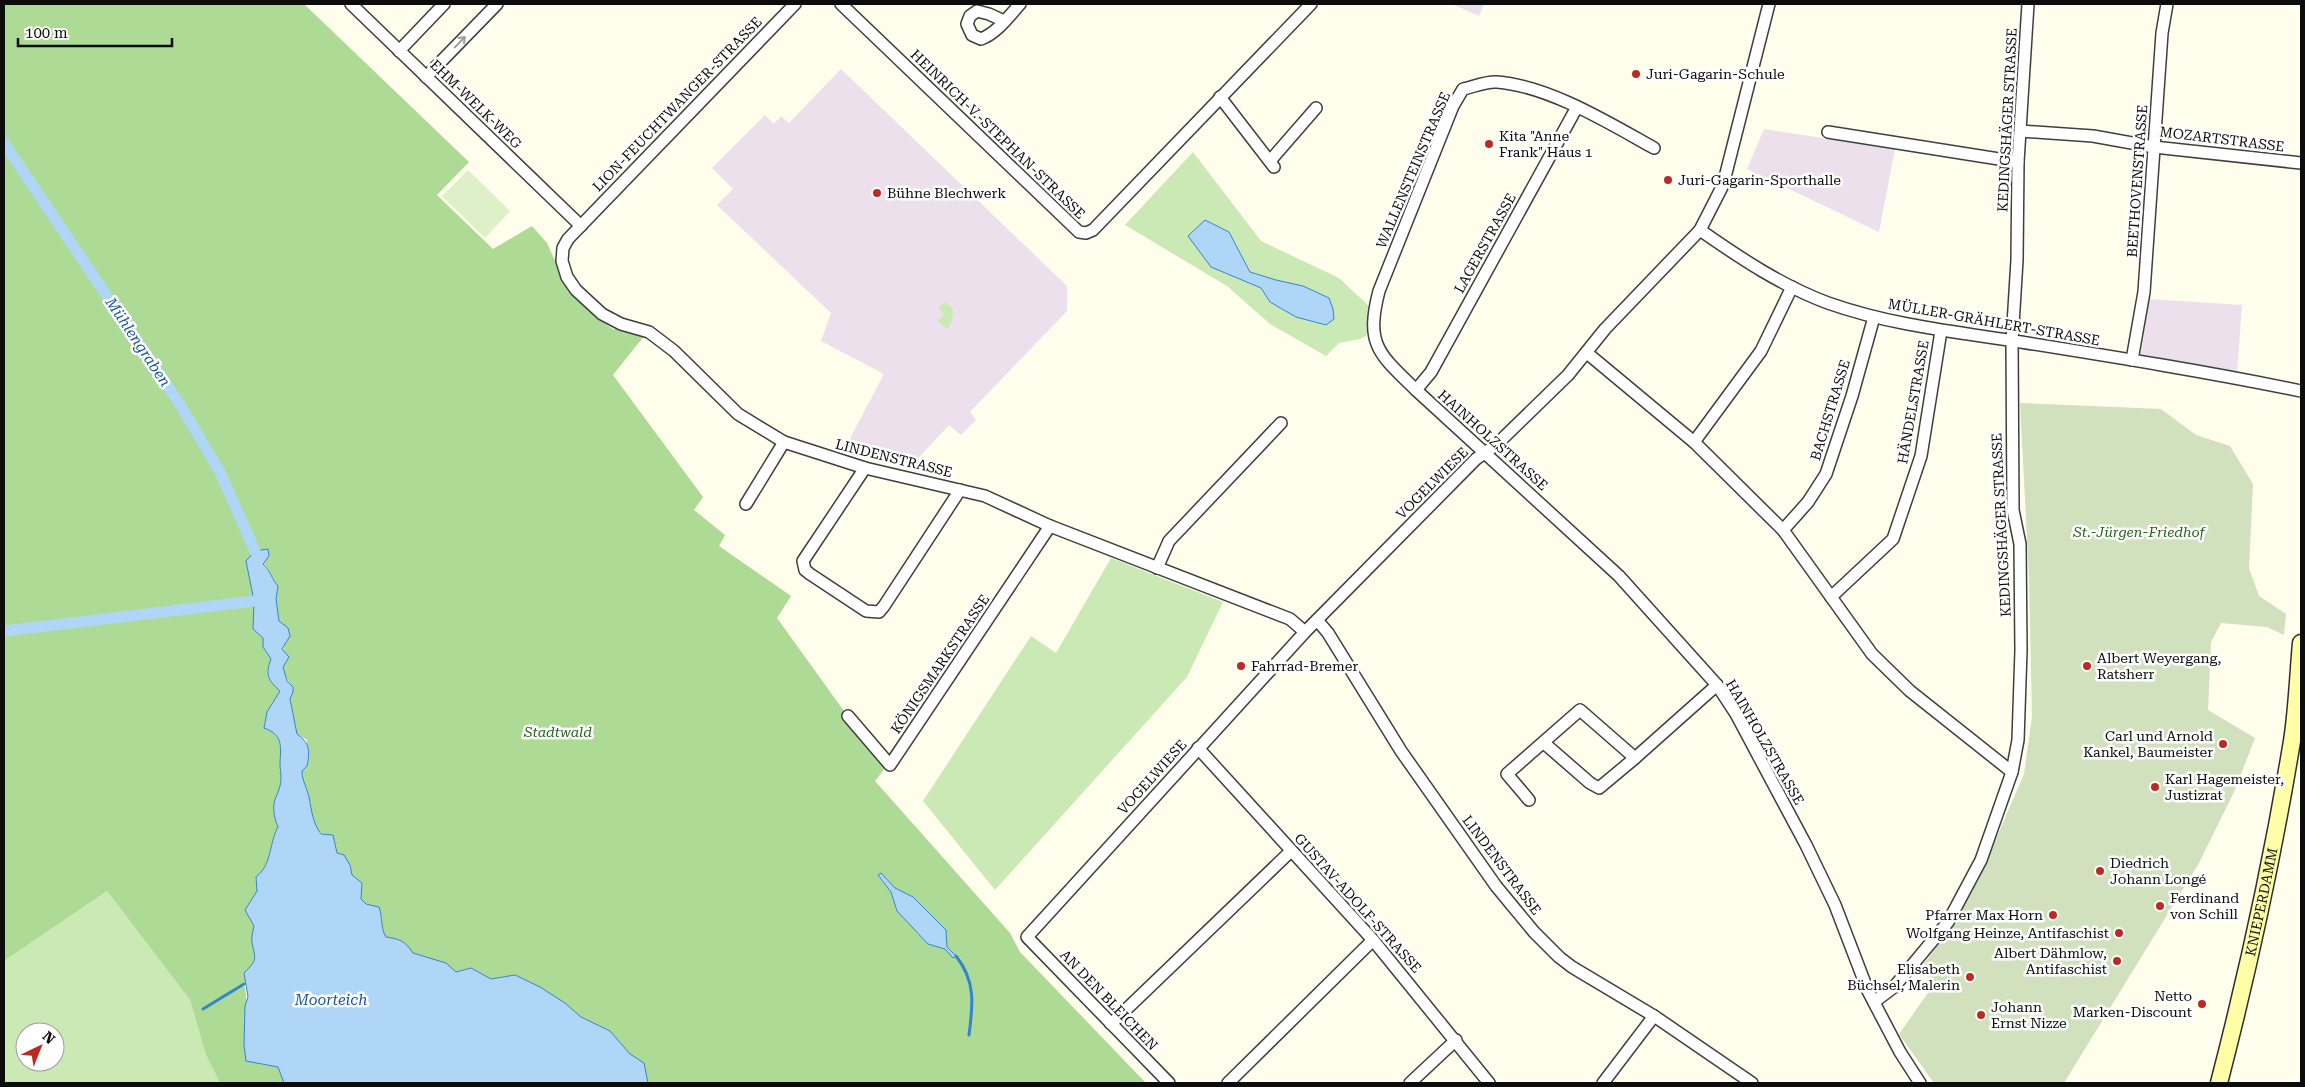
<svg xmlns="http://www.w3.org/2000/svg" width="2305" height="1087" font-family="'Roboto Serif',serif">
<style>
.industrial{fill:#ebe0eb}
.green{fill:#cbe9b5;fill-rule:evenodd}
.forest{fill:#adda94;fill-rule:evenodd}
.cemetery{fill:#d1e0bd}
.pitch{fill:#def0c7}
.water{fill:#afd6f7;stroke:#3584ce}
.lines{fill:none;stroke-linecap:round;stroke-linejoin:round}
.stream{stroke:#3584ce;stroke-width:3}
.canal{stroke:#afd6f7;stroke-width:11}
.minor-casing{stroke:#3f3f3f;stroke-width:14}
.secondary-casing{stroke:#2e2e2e;stroke-width:19}
.minor{stroke:#fff;stroke-width:11}
.secondary{stroke:#fffda6;stroke-width:16}
.oneway{stroke:#9e9e9e}
.poi-dot{fill:#bd2923;stroke:#fff;stroke-width:2}
.labels{text-anchor:middle;stroke-width:5;stroke-linejoin:round;paint-order:stroke}
.poi-label{font-size:14px;fill:#0c0c0c;stroke:#fff;text-anchor:start}
.street-label{font-size:14px;fill:#0c0c0c;stroke:#fff}
.park-label{font-size:14px;font-style:italic;fill:#25641c;stroke:#fff}
.water-label{font-size:15px;font-style:italic;fill:#15569e;stroke:#fff}
</style>
<rect width="100%" height="100%" fill="#fffdeb"/>
<!-- industrial -->
<g class="industrial">
<path d="M1452,4H1484L1479,16Z"/>
<path d="M841,69L1067,286V311L970,412L976,420L961,435L949,425L911,466L845,448L884,374L821,341L831,313L717,205L733,189L712,168L765,115L774,124L781,116L789,123Z"/>
<path d="M1764,129L1895,149L1879,232L1747,169Z"/>
<path d="M2149,299L2242,305L2237,373L2141,355Z"/>
</g>
<!-- green -->
<g class="green">
<path d="M1193,152L1261,241L1339,278L1370,307L1369,329L1366,336L1360,339L1339,343L1326,356L1270,324L1227,286L1125,225ZM1229,232L1250,272L1276,280L1296,317L1270,302L1261,288L1241,278Z"/>
<path d="M945,302L953,309L952,321L947,329L938,321L944,314L938,308Z"/>
<path d="M1111,558L1223,602L1187,677L995,890L923,801L1031,636L1056,653Z"/>
<path d="M107,891L190,1000L206,1055L220,1083H4V961ZM25,1032H55V1062H25Z"/>
</g>
<!-- forest -->
<path class="forest" d="M4,4H304L469,162L437,195L493,249L532,226L547,243L567,287L595,317L613,329L641,333L644,336L613,375L703,497L694,510L725,535L719,546L791,596L777,618L885,768L875,781L1010,933L1020,952L1146,1083H648L643,1063L630,1054L610,1031L581,1017L565,1003L515,975L491,979L471,968L456,972C440,957 428,962 412,953C400,946 402,938 386,937L381,929L382,916L360,899L362,883L352,875L350,865L337,853L332,840C311,828 313,819 309,797C307,788 302,781 302,770L307,766V740L297,734L290,699L293,687C277,671 283,647 288,628L279,621L276,599L278,586C271,577 272,571 263,563L269,556L268,549L246,561L254,601L253,629L263,638V647L271,659C265,676 267,679 280,691L267,712L264,727C284,735 280,749 280,766C281,775 282,781 279,789C278,794 274,799 274,804C273,812 275,820 278,827C269,843 272,865 256,877L257,891L245,910L254,926L252,941L256,954L254,963L244,984C249,1003 246,1026 244,1045L263,1065L278,1066L284,1083H220L206,1055L190,1000L107,891L4,961ZM878,876L895,888L913,897L946,930L947,947L956,956L953,957L945,949L928,944L897,911L891,892Z"/>
<!-- cemetery -->
<path class="cemetery" d="M2020,403L2161,409L2196,435L2230,446L2253,484L2249,568L2259,596L2286,614L2284,635L2267,627L2221,623L2211,642L2208,710L2255,738L2234,792L2199,863L2064,1083H1934L1899,1034L1935,983L1919,971L1952,925L1986,862L2024,774L2032,717L2029,576Z"/>
<!-- pitch -->
<path class="pitch" d="M468,170L510,211L485,238L442,196Z"/>
<!-- water -->
<g class="water">
<path d="M1205,220L1229,232L1250,272L1276,280L1303,286L1329,298L1333,309L1334,319L1326,325L1296,317L1270,302L1261,288L1211,267L1188,236Z"/>
<path d="M268,549L269,556L263,564C271,571 271,578 278,586L276,599L279,621L288,628L290,636L282,649L289,657L283,667L287,681L293,687V692L290,699L297,734C310,743 310,751 307,766L302,771C302,781 307,788 309,797C312,812 312,821 321,834L333,835L337,853L344,855L350,865L352,875L362,883L361,899L366,904L379,907C383,918 380,927 386,937C400,939 405,941 413,953L446,963L456,972L471,968L491,979L515,975L540,987L565,1003L581,1017L610,1031L630,1054L644,1063L648,1083H284L278,1067L246,1061L244,1045L245,1006L248,997L244,973C257,960 256,960 252,943C251,938 253,931 254,926L245,910L257,891L256,877C272,865 269,843 278,827C275,820 273,812 274,804C274,799 278,794 279,789C282,781 281,775 280,766C280,749 285,735 264,728L267,712L280,691C268,680 265,675 271,659L263,647V638L253,629L254,601L246,561L255,551Z"/>
<path d="M881,873L895,888L913,897L946,930L947,947L956,956L953,958L945,949L928,944L897,911L891,892L878,875Z"/>
</g>
<g class="lines">
<!-- stream -->
<g class="stream">
<path d="M956,956C976,981 973,1005 969,1035"/>
<path d="M203,1009L244,984"/>
</g>
<!-- canal -->
<g class="canal">
<path d="M4,143L179,403L220,472L255,551"/>
<path d="M4,631L254,601"/>
</g>
<!-- minor casing -->
<g class="minor-casing">
<g id="minor">
<path d="M351,4L581,226"/>
<path d="M795,4L568,239L563,248L562,261L567,277L576,290L602,314L621,324L649,332L674,351L738,414L784,442L865,468L985,496L1050,526L1290,619L1305,632"/>
<path d="M841,4L1079,232L1086,233L1093,230L1311,4"/>
<path d="M1004,21L989,14L977,11L970,16L967,24L972,35L981,39C997,33 1009,16 1020,4"/>
<path d="M399,51L444,4"/>
<path d="M426,77L497,4"/>
<path d="M1220,97L1274,167"/>
<path d="M2021,131L2093,136L2154,147L2301,163"/>
<path d="M1828,132L2018,162"/>
<path d="M1654,148C1609,123 1549,86 1497,82C1486,81 1473,87 1463,89L1453,106L1379,291C1365,345 1379,354 1416,390L1619,576L1717,685L1736,714L1806,845L1835,905L1868,991L1900,1052L1920,1083"/>
<path d="M1270,161L1316,108"/>
<path d="M1700,230C1740,258 1782,286 1828,303C1890,325 1956,332 2021,342C2115,357 2209,372 2301,391"/>
<path d="M1587,353L1694,442L1783,530L1872,654L1910,691L2012,772"/>
<path d="M2132,360L2144,292L2162,33L2167,4"/>
<path d="M1416,390L1431,372L1577,107"/>
<path d="M1694,442L1761,351L1792,287"/>
<path d="M865,468L803,561L805,570L810,574L866,611L879,612L884,606L960,490"/>
<path d="M746,504L784,442"/>
<path d="M1783,530L1808,502L1826,474L1852,396L1874,317"/>
<path d="M1157,568L1169,541L1281,423"/>
<path d="M1831,597L1893,539L1921,456L1941,331"/>
<path d="M1317,620L1328,633L1401,751L1496,886L1534,932L1559,957L1572,967L1654,1016L1752,1083"/>
<path d="M848,716L890,765L1050,526"/>
<path d="M1544,743L1590,783L1599,788L1635,758"/>
<path d="M1198,748L1373,940L1489,1083"/>
<path d="M1529,800L1507,774L1580,710L1635,758L1717,685"/>
<path d="M1874,1002L1894,987L1948,922L1981,860L2012,772L2018,740L2021,650L2020,544L2013,510L2012,341L2017,260L2018,162L2028,4"/>
<path d="M1111,1024L1291,851"/>
<path d="M1169,1083L1027,937L1305,632L1476,459L1496,445L1568,375L1605,329L1700,230L1723,185L1769,4"/>
<path d="M1228,1083L1373,940"/>
<path d="M1410,1083L1456,1040"/>
<path d="M1603,1083L1654,1016"/>
</g>
</g>
<!-- secondary casing -->
<g class="secondary-casing">
<g id="secondary">
<path id="s1" d="M2219,1083C2248,971 2273,856 2292,741C2297,709 2298,676 2301,643"/>
</g>
</g>
<!-- minor -->
<use href="#minor" class="minor"/>
<!-- secondary -->
<use href="#secondary" class="secondary"/>
</g>
<!-- one-way arrows -->
<defs><path id="oneway-shaft" d="M-6 0H5M1.5-3L5.5 0L1.5 3" fill="none" stroke-width="1.6" stroke-linecap="round" stroke-linejoin="round" transform="scale(1.25)"/></defs>
<use class="oneway" href="#oneway-shaft" transform="translate(460 42) rotate(-46)"/>
<!-- markers -->
<g class="poi-dot">
<circle cx="1636" cy="74" r="5"/>
<circle cx="1489" cy="144" r="5"/>
<circle cx="1668" cy="180" r="5"/>
<circle cx="877" cy="193" r="5"/>
<circle cx="1241" cy="666" r="5"/>
<circle cx="2087" cy="666" r="5"/>
<circle cx="2223" cy="744" r="5"/>
<circle cx="2155" cy="787" r="5"/>
<circle cx="2100" cy="871" r="5"/>
<circle cx="2160" cy="906" r="5"/>
<circle cx="2053" cy="915" r="5"/>
<circle cx="2119" cy="933" r="5"/>
<circle cx="2117" cy="961" r="5"/>
<circle cx="1970" cy="977" r="5"/>
<circle cx="2202" cy="1004" r="5"/>
<circle cx="1981" cy="1015" r="5"/>
</g>
<g class="labels">
<!-- poi labels -->
<g class="poi-label">
<text x="1646" y="79">Juri-Gagarin-Schule</text>
<text x="1499" y="141">Kita "Anne<tspan x="1499" dy="16">Frank" Haus 1</tspan></text>
<text x="1678" y="185">Juri-Gagarin-Sporthalle</text>
<text x="887" y="198">Bühne Blechwerk</text>
<text x="2097" y="663">Albert Weyergang,<tspan x="2097" dy="16">Ratsherr</tspan></text>
<text x="1251" y="671">Fahrrad-Bremer</text>
<text x="2213" y="741" text-anchor="end">Carl und Arnold<tspan x="2213" dy="16">Kankel, Baumeister</tspan></text>
<text x="2165" y="784">Karl Hagemeister,<tspan x="2165" dy="16">Justizrat</tspan></text>
<text x="2110" y="868">Diedrich<tspan x="2110" dy="16">Johann Longé</tspan></text>
<text x="2170" y="903">Ferdinand<tspan x="2170" dy="16">von Schill</tspan></text>
<text x="2043" y="920" text-anchor="end">Pfarrer Max Horn</text>
<text x="2109" y="938" text-anchor="end">Wolfgang Heinze, Antifaschist</text>
<text x="2107" y="958" text-anchor="end">Albert Dähmlow,<tspan x="2107" dy="16">Antifaschist</tspan></text>
<text x="1960" y="974" text-anchor="end">Elisabeth<tspan x="1960" dy="16">Büchsel, Malerin</tspan></text>
<text x="2192" y="1001" text-anchor="end">Netto<tspan x="2192" dy="16">Marken-Discount</tspan></text>
<text x="1991" y="1012">Johann<tspan x="1991" dy="16">Ernst Nizze</tspan></text>
</g>
<!-- street labels -->
<g class="street-label">
<text transform="translate(476 104) rotate(44)" y="5">EHM-WELK-WEG</text>
<text transform="translate(677 104) rotate(-46)" y="5">LION-FEUCHTWANGER-STRASSE</text>
<text transform="translate(2007 120) rotate(-87)" y="5">KEDINGSHÄGER STRASSE</text>
<text transform="translate(998 134) rotate(44)" y="5">HEINRICH-V.-STEPHAN-STRASSE</text>
<text transform="translate(2222 139) rotate(7)" y="5">MOZARTSTRASSE</text>
<text transform="translate(1413 170) rotate(-67)" y="5">WALLENSTEINSTRASSE</text>
<text transform="translate(2137 181) rotate(-86)" y="5">BEETHOVENSTRASSE</text>
<text transform="translate(1485 243) rotate(-61)" y="5">LAGERSTRASSE</text>
<text transform="translate(1994 322) rotate(10)" y="5">MÜLLER-GRÄHLERT-STRASSE</text>
<text transform="translate(1913 402) rotate(-80)" y="5">HÄNDELSTRASSE</text>
<text transform="translate(1830 410) rotate(-73)" y="5">BACHSTRASSE</text>
<text transform="translate(1493 440) rotate(42)" y="5">HAINHOLZSTRASSE</text>
<text transform="translate(894 458) rotate(14)" y="5">LINDENSTRASSE</text>
<text transform="translate(1432 483) rotate(-45)" y="5">VOGELWIESE</text>
<text transform="translate(2001 525) rotate(-93)" y="5">KEDINGSHÄGER STRASSE</text>
<text transform="translate(940 664) rotate(-56)" y="5">KÖNIGSMARKSTRASSE</text>
<text transform="translate(1765 742) rotate(60)" y="5">HAINHOLZSTRASSE</text>
<text transform="translate(1152 777) rotate(-48)" y="5">VOGELWIESE</text>
<text transform="translate(1502 865) rotate(53)" y="5">LINDENSTRASSE</text>
<text dy="5" stroke="none"><textPath href="#s1" startOffset="186">KNIEPERDAMM</textPath></text>
<text transform="translate(1358 903) rotate(48)" y="5">GUSTAV-ADOLF-STRASSE</text>
<text transform="translate(1109 1000) rotate(46)" y="5">AN DEN BLEICHEN</text>
</g>
<!-- park labels -->
<g class="park-label">
<text x="2139" y="537">St.-Jürgen-Friedhof</text>
<text x="558" y="737">Stadtwald</text>
</g>
<!-- water labels -->
<g class="water-label">
<text transform="translate(138 342) rotate(56)" y="5">Mühlengraben</text>
<text x="331" y="1005">Moorteich</text>
</g>
</g>
<!-- border -->
<rect width="2305" height="1087" fill="none" stroke="#0c0c0c" stroke-width="10"/>
<!-- north arrow -->
<g transform="translate(40 1047) rotate(43)"><circle r="24" fill="#ffffff" stroke="#9e9e9e"/>
<path d="M0-4L9 19L0 12L-9 19Z" fill="#bd2923"/>
<text y="-8" font-size="14" font-weight="bold" text-anchor="middle" fill="#0c0c0c">N</text>
</g>
<!-- scale -->
<path d="M18 38v8h154v-8" fill="none" stroke="#0c0c0c" stroke-width="2.5"/>
<text x="25" y="38" font-size="15" fill="#0c0c0c" stroke="#ffffff" stroke-width="4" paint-order="stroke">100 m</text>
</svg>
